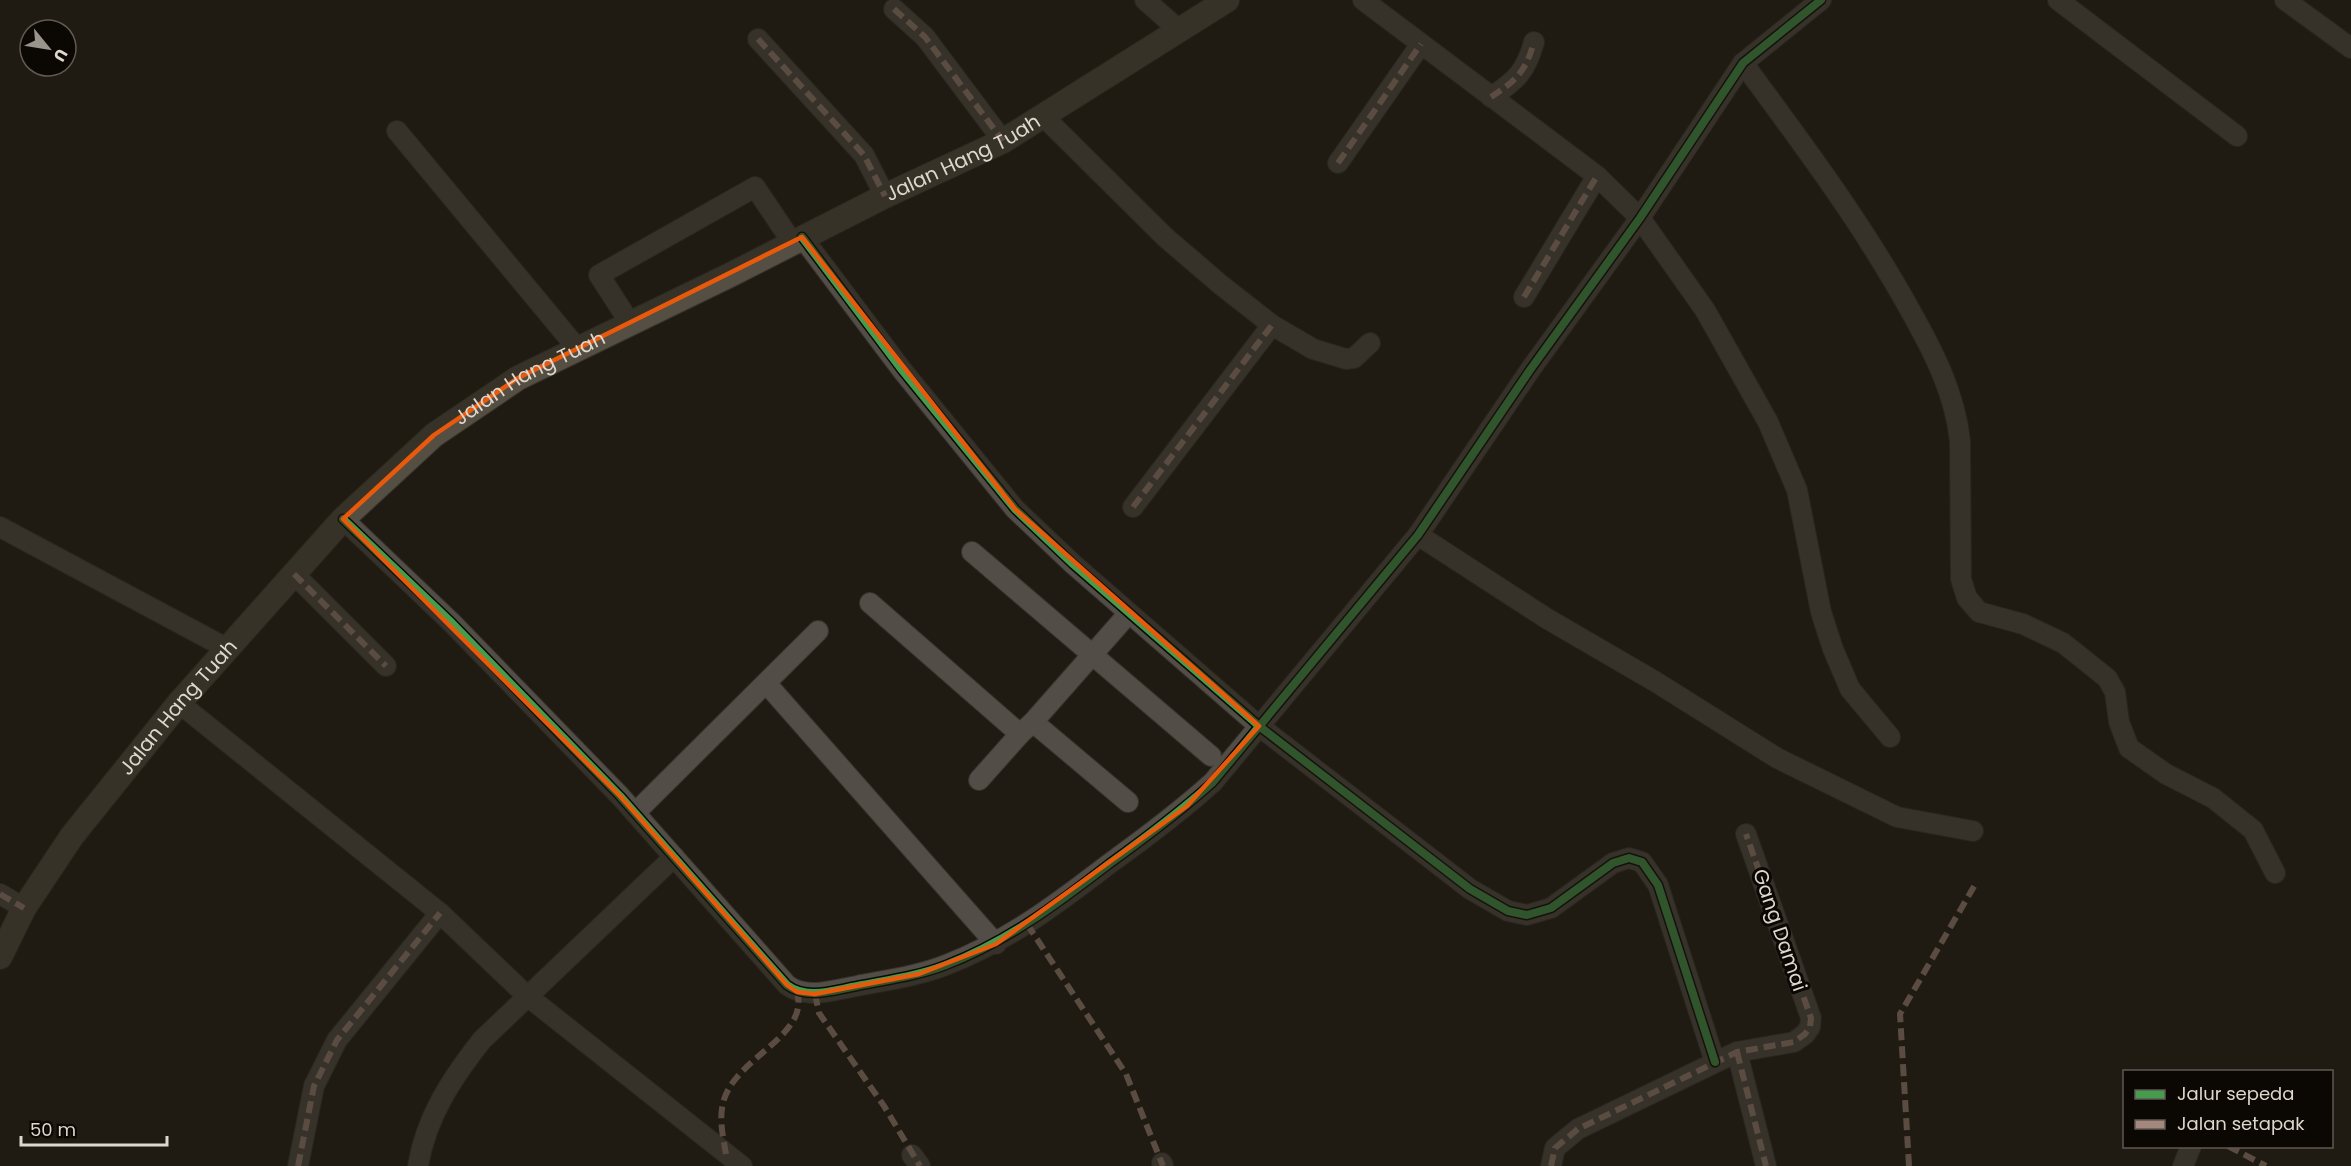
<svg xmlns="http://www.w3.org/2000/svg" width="2351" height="1166" font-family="Poppins,sans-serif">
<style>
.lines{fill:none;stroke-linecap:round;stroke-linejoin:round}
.minor-casing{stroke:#37342e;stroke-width:22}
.major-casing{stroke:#37342e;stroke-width:26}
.minor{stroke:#524e47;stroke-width:20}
.major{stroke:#554e42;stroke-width:24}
.quiet{stroke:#a5887d;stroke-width:6;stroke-dasharray:12 6;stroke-linecap:butt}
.cycleway-casing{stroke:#0b0703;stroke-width:11}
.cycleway{stroke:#469c4c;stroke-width:8}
.marked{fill:none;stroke:#e8590c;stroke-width:4.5;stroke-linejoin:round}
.labels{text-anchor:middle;stroke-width:6;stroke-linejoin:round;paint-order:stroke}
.street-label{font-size:20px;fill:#ddd7cd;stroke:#0b0703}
</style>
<rect width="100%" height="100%" fill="#1f1b12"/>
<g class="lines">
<!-- minor casing -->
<g class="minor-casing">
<g id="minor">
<path d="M1145,0L1179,30"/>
<path d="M1363,0L1597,176L1640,218L1705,310L1768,422L1797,490L1821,612L1833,649L1850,689L1890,737"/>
<path d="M2058,0L2237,136"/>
<path d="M2285,0L2351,48"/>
<path d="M894,9L925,37L1003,141"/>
<path d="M758,39L864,155L885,196"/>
<path d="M1743,63C1802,143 1862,223 1910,310C1933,351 1955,393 1960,441L1961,579L1967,598L1979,612L2023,624L2063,643L2107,678L2115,692L2119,722L2129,748L2166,774L2213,798L2253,830L2275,873"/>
<path d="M1491,97C1516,81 1526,71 1534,42"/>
<path d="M1043,116L1165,237L1221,285L1272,325L1313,349L1346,359L1354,358L1370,343"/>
<path d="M397,131L577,348"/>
<path d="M1338,163L1421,44"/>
<path d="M802,237L902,370L1015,509L1073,564L1259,726L1470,889L1508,911L1527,915L1551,908L1613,863L1629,858L1642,862L1658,885L1715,1062"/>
<path d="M1524,297L1597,176"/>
<path d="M630,323L599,275L755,187L792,242"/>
<path d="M1133,507L1272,325"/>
<path d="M343,519L452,623L620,796L787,985C807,1000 834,990 857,986C887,980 918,976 946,965C1008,941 1057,904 1109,864C1145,838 1180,812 1213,782L1418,535L1530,370L1640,218L1743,63L1821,0"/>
<path d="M0,527L228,649"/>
<path d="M1418,535L1546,618L1656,682L1777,758L1897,817L1973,831"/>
<path d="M972,552L1211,756"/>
<path d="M294,574L386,666"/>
<path d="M870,603L1020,734"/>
<path d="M766,683L996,944"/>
<path d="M179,703L440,913L526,995L742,1166"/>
<path d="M1033,722L1128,802"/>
<path d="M979,780L1020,734L1033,722L1129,613"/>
<path d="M635,813L818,631"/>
<path d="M0,894L24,908"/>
<path d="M1737,1052L1766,1166"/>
<path d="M912,1155L920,1166"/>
<path d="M1162,1163L1163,1166"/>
<path d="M298,1166L314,1086L337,1040L440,913"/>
<path d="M418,1166C426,1117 452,1078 482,1040L674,857"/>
<path d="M1551,1166L1555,1148L1578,1129L1737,1052L1794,1042L1805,1034L1810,1027L1811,1018L1746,834"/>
<path d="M2183,1166L2191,1146"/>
</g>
</g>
<!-- major casing -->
<g class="major-casing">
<g id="major">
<path id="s1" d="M0,957L24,908L72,836L179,703L343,519L434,435L518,378L730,275L885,196L1003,141L1227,0"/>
</g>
</g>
<!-- minor -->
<use href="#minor" class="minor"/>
<!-- major -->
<use href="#major" class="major"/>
<!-- quiet -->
<g class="quiet">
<path d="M894,9L925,37L1003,141"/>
<path d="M758,39L864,155L885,196"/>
<path d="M1491,97C1516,81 1526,71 1534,42"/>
<path d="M1338,163L1421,44"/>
<path d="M1524,297L1597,176"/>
<path d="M1133,507L1272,325"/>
<path d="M294,574L386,666"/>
<path d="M0,894L24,908"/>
<path d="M1027,924L1126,1074L1163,1166"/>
<path d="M815,994L819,1013L884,1106L920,1166"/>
<path d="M1737,1052L1766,1166"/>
<path d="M2228,1146L2266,1166"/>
<path d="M726,1154C723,1137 719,1120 723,1103C734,1057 810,1037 797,992"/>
<path d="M298,1166L314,1086L337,1040L440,913"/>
<path d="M1551,1166L1555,1148L1578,1129L1737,1052L1794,1042L1805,1034L1810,1027L1811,1018L1746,834"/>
<path d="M1909,1166L1900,1014L1976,883"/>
</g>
<!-- cycleway casing -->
<g class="cycleway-casing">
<g id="cycleway">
<path d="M802,237L902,370L1015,509L1073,564L1259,726L1470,889L1508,911L1527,915L1551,908L1613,863L1629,858L1642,862L1658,885L1715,1062"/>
<path d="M343,519L452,623L620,796L787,985C807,1000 834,990 857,986C887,980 918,976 946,965C1008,941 1057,904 1109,864C1145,838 1180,812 1213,782L1418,535L1530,370L1640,218L1743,63L1821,0"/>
</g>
</g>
<!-- cycleway -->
<use href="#cycleway" class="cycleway"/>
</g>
<!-- marked area -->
<path d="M0 0H2351V1166H0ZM802,237L1015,509L1259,726L1187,806L996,944L919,974L815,994L797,992L787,985L620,796L343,519L434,435L518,378Z" fill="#1f1b12" fill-opacity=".55" fill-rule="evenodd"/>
<path class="marked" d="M802,237L1015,509L1259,726L1187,806L996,944L919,974L815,994L797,992L787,985L620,796L343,519L434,435L518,378Z"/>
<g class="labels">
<!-- street labels -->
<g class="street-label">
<text dy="7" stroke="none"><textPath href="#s1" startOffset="1280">Jalan Hang Tuah</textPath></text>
<text dy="7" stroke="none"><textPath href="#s1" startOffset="794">Jalan Hang Tuah</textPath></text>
<text dy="7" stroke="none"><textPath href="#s1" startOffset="308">Jalan Hang Tuah</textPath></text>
<text transform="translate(1780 930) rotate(71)" y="7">Gang Damai</text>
</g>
</g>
<!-- legend -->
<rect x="2123" y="1070" width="210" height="78" fill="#0b0703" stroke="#5f5a54" stroke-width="1.5"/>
<rect x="2135" y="1090" width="30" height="9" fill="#469c4c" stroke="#5f5a54" stroke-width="1.5"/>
<text x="2177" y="1100" font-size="18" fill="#ddd7cd">Jalur sepeda</text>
<rect x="2135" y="1120" width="30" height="9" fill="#a5887d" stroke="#5f5a54" stroke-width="1.5"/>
<text x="2177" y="1130" font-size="18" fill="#ddd7cd">Jalan setapak</text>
<!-- north arrow -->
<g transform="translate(48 48) rotate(120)"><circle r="28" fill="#0b0703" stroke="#5f5a54" stroke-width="1.5"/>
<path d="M0-4.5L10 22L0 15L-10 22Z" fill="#9a958c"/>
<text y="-9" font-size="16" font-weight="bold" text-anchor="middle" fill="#ddd7cd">U</text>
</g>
<!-- scale -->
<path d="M21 1136v9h146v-9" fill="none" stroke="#ddd7cd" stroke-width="3"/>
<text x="30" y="1136" font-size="18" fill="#ddd7cd" stroke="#0b0703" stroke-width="4.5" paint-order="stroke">50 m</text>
</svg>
